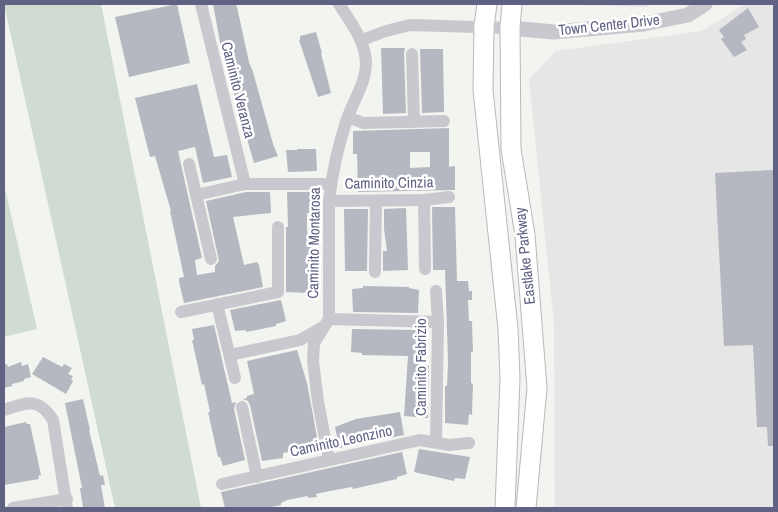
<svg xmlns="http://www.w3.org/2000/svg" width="778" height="512" font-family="'Archivo Narrow',sans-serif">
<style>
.built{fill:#e5e6e5}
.green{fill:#d0dcd2}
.building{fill:#b6b8c1;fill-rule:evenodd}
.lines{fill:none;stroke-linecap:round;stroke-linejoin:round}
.primary-casing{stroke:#b8b8bf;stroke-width:21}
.minor{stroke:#c8c8ce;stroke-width:12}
.tertiary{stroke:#c8c8ce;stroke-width:15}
.primary{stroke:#fff;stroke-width:19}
.labels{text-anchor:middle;stroke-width:5;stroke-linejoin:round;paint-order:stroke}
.street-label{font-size:15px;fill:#606283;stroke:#fff}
</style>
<rect width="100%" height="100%" fill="#f2f4ef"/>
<!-- built -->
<g class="built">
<path d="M546,4H649L645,7Z"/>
<path d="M745,4H774V508H555L554,324L529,79L556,51L702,31Z"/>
</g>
<!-- green -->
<g class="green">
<path d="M4,4H101L201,508H115Z"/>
<path d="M4,184L37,329L4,337Z"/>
</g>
<!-- building -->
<g class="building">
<path d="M177,4L190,63L129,77L115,17Z"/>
<path d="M213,4H235L237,7L249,62L253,72L273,144L278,156L254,163L221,48Z"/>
<path d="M748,8L759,27L744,35L746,39L741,42L747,50L734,57L721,39L724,37L719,30Z"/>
<path d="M316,32L322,53H321L331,93L318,97L299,40H300V36Z"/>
<path d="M381,48H405L404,54L406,113L383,114Z"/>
<path d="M420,49H443L444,112L422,113Z"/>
<path d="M197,84L214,157L227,155L232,177L203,183L195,147L178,151L202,258L195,260L197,275L215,272V266L219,261L206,201L246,192H270L271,213L233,217L244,265L257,262L259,265L263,287L184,303L179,282V278L184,277L170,211H171L155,156L150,157L135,98Z"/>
<path d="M449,128V167L455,166V190L358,192L357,154H353V131ZM410,152H430V167L410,168Z"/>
<path d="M297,149H316L317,171L288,172L286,150H297Z"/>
<path d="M774,170V446H768L767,427H757L753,345L724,346L715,173Z"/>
<path d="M287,192H317V213H307V230L308,237L310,236L311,245V282H309L308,293L286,292V227H288Z"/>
<path d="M432,207H455L457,281H468L469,291H472V300H468L469,321H472L473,352H471V383L473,384L472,415L469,414L468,425L445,423V386H447L448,362L445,270H433Z"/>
<path d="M406,208L408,270L383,271V251H387L384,229V209Z"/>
<path d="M344,209H368L367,271H345Z"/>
<path d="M363,286L409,287V288L419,290L418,313L353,312L352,289L363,288Z"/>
<path d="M281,300L286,321L276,324V326L246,332V330L235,331L230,310Z"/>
<path d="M214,325L232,403L236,402L234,409L245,460L223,466L220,457H218L208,412H210L204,384L202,385L192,340H194L192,329Z"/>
<path d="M352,329L417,330L418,364L429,366L428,418L404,416L408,356L362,355V353L351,352Z"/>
<path d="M297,350L307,383L319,448L299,453L298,450L283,453V458L262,461L250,405L248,401L243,399L247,398V396L254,394L247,361Z"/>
<path d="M43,357L62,367L64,364L72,368L68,374L73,376L71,380L73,381L66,394L32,374Z"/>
<path d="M21,362L22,366L28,364L31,377L24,379V381L12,384V386L4,388V364H7L8,367Z"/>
<path d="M83,399L90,430H89L100,476L103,475L105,485H101L105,508H83L80,488H82L65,403Z"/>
<path d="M400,412L404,435L335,449L334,442L338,441L335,427L356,419Z"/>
<path d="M26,422L27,424H30L41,475L38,476L39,479L4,485V427Z"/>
<path d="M419,449L470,457L465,479L455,478L454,481L414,472Z"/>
<path d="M402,452L407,474L397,477V479L353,489L352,487L330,491L316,494L317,497L308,498V496L287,500L281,503V505L266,508H225L221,492Z"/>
</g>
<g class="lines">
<!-- primary casing -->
<g class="primary-casing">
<g id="primary">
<path d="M487,4L484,26L483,90L508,329L510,378L505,508"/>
<path d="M512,4L510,28L511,149L525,235L537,388L526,508"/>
</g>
</g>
<!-- minor -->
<g class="minor">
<path d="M201,4L245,184"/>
<path d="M362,40L386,31L410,25L510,28"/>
<path d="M412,54L414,122"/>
<path d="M348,117L363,123L444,121"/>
<path d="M189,164L211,259"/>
<path d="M196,195L245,184H331"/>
<path d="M424,200L425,269"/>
<path d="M329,201L424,200L449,197"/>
<path d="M375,272L376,201"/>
<path d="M436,291L438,322L436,442"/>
<path d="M217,304L235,378"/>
<path d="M181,312L278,292V227"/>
<path d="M329,319L438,322"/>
<path d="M230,355L300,340L323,327"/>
<path d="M242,407L257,477"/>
<path d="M4,410C26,403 38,396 53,420L67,508"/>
<path d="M329,459L318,402L313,361L314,343L329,319V201C332,173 338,146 347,119C354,98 370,78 365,54C361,35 349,20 339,4"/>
<path d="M222,484L420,440L449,445L469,443"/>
<path d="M13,508L67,499"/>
</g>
<!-- tertiary -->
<path class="tertiary" d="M510,28L554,32L644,24L688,15L705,4"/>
<!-- primary -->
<use href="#primary" class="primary"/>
</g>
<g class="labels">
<!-- street labels -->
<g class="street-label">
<text transform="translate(609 25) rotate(-6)" y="5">Town Center Drive</text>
<text transform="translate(238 90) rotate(76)" y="5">Caminito Veranza</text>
<text transform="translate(389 183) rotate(-1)" y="5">Caminito Cinzia</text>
<text transform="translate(314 243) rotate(-89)" y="5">Caminito Montarosa</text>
<text transform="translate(525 256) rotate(-96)" y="5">Eastlake Parkway</text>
<text transform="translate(421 367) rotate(-90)" y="5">Caminito Fabrizio</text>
<text transform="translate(341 441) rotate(-12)" y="5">Caminito Leonzino</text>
</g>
</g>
<!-- border -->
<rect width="778" height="512" fill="none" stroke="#606283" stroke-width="10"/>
</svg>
